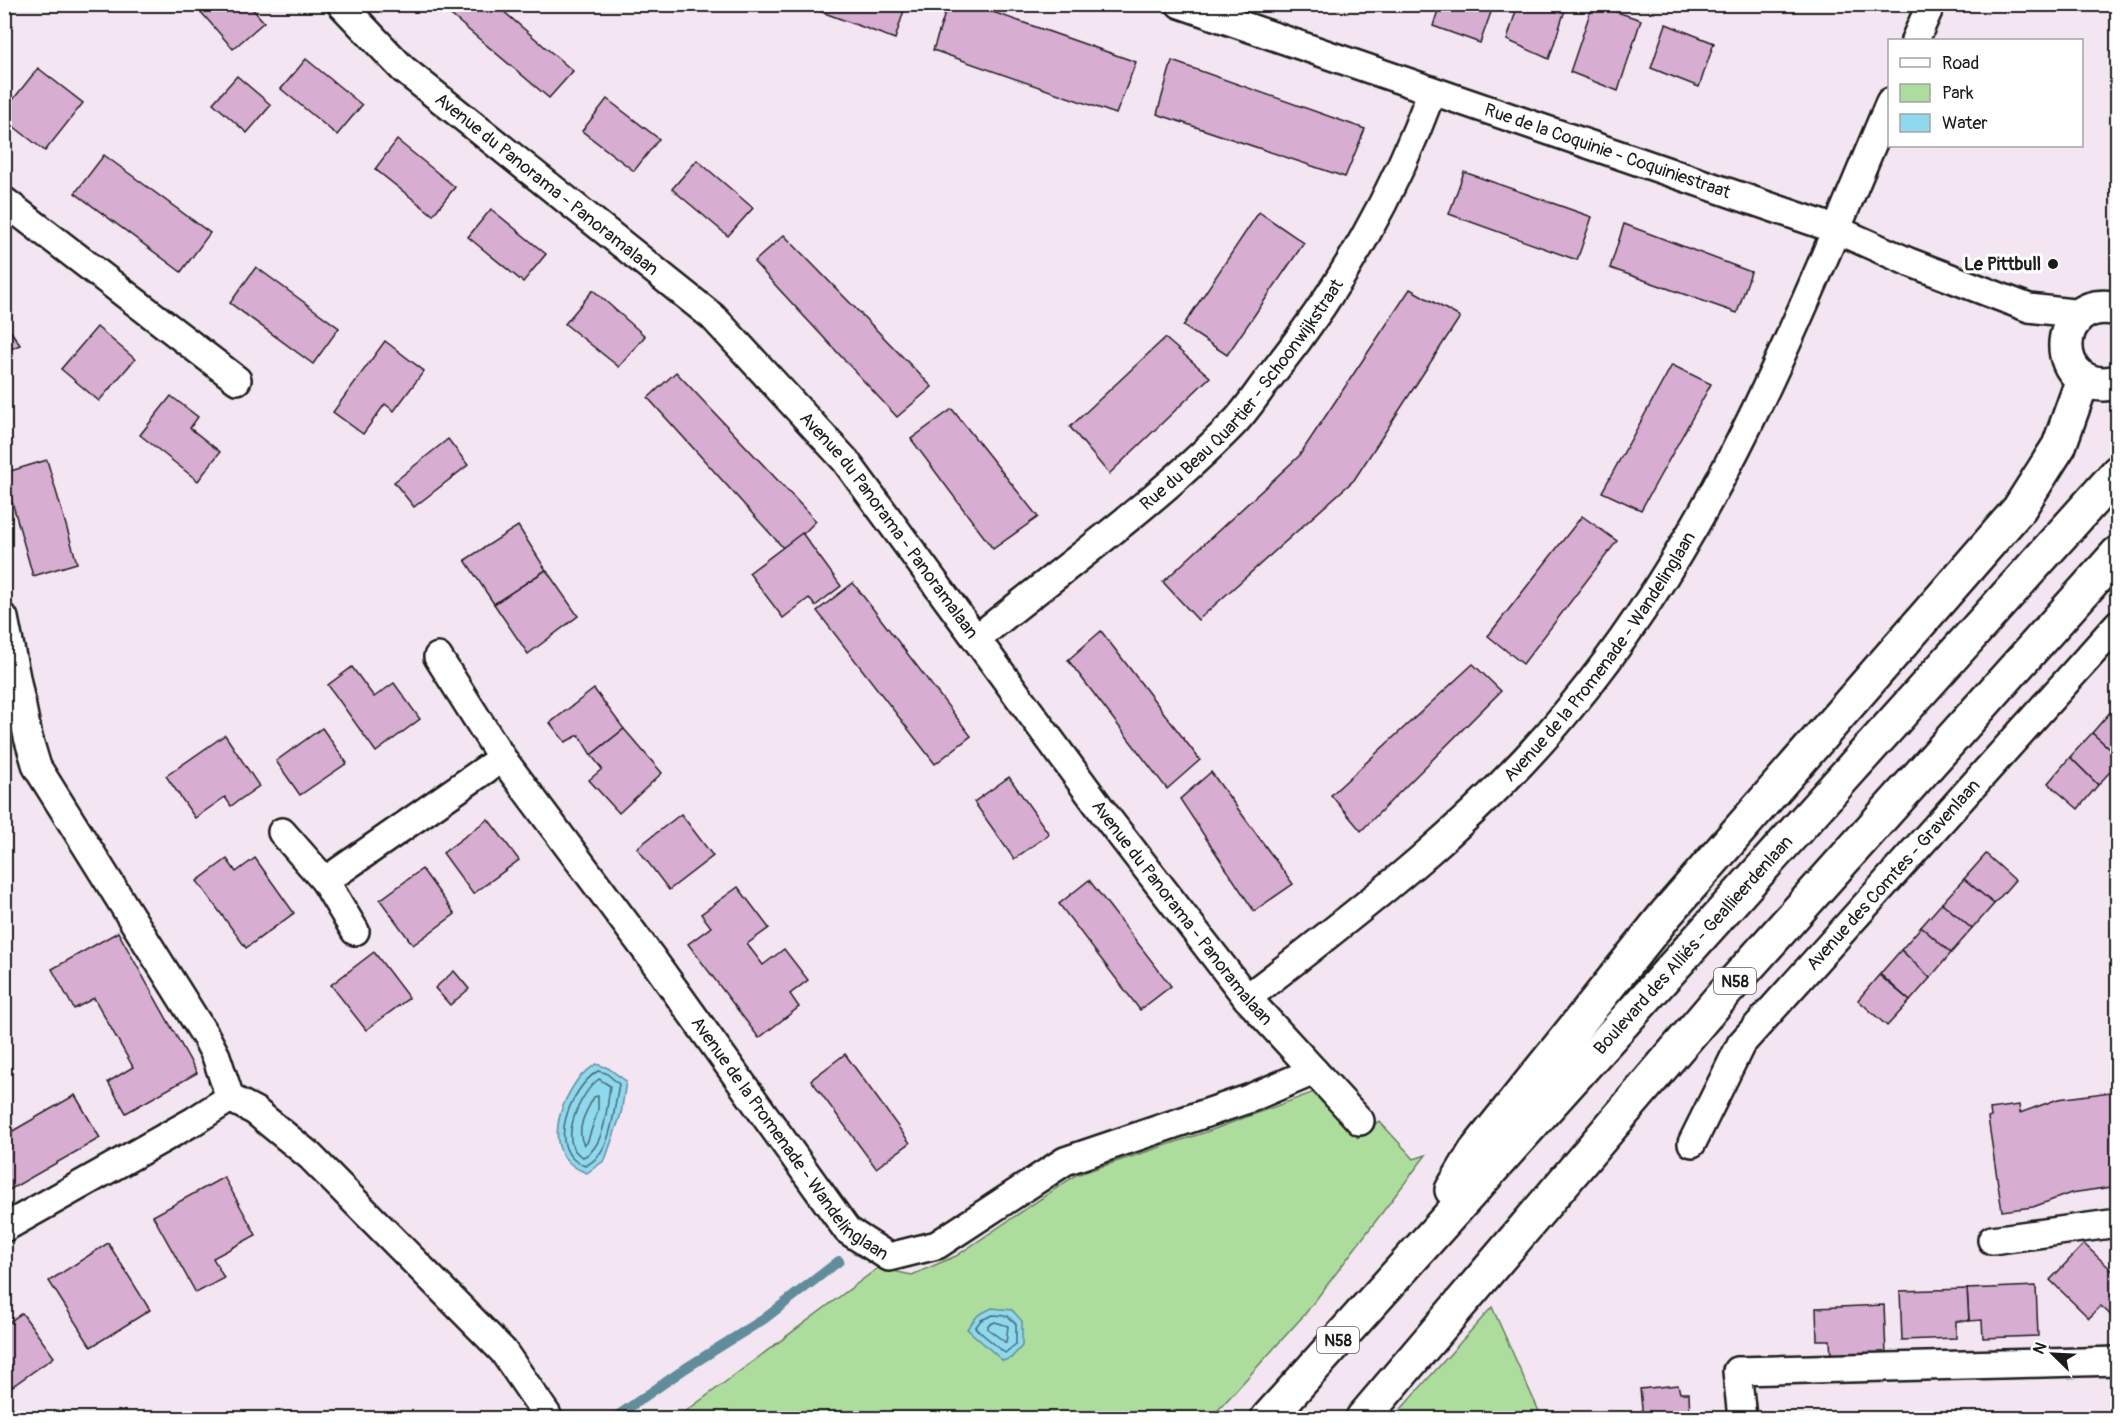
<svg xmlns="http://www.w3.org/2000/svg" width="2122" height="1423" font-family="Pangolin,sans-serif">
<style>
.green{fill:#addd9d;stroke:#647c5c;stroke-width:1.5}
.water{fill:#8ed9ee;stroke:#608d9a;stroke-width:1.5}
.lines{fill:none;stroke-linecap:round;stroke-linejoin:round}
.shore{stroke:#4a6870;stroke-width:1.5}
.stream{stroke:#608d9a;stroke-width:10}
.building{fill:#d7add2;stroke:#1c1c1c;stroke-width:1.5}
.minor-casing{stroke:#1c1c1c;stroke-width:32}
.tertiary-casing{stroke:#1c1c1c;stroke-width:38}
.trunk-casing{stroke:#1c1c1c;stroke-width:38}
.minor{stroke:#fff;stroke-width:27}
.tertiary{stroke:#fff;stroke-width:33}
.trunk{stroke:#fff;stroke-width:33}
.poi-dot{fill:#1c1c1c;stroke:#fff;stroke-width:2}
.labels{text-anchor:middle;stroke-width:6;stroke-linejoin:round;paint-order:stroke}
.shield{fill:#fff;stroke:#606060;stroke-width:1.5}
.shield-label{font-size:16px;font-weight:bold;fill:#1c1c1c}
.street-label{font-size:18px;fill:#1c1c1c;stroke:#fff}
.poi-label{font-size:18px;font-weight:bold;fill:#1c1c1c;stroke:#fff;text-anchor:end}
</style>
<rect width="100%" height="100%" fill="#f3e6f2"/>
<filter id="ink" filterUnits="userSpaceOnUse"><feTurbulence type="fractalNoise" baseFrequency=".0167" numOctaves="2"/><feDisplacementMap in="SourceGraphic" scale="12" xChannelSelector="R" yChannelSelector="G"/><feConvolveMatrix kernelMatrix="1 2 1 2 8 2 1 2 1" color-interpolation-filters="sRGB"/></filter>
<g filter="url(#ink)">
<!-- green -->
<g class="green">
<path d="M1314,1092L1358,1138L1379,1121L1414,1159L1426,1155L1305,1314L1211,1418H677L878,1268L912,1275L956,1256L1076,1175L1209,1131Z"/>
<path d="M1492,1307L1542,1418H1393Z"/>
</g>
<!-- water -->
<g class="water">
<path d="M596,1064L608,1068L626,1081L621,1114L605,1160L587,1173C542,1157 556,1110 578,1079C582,1073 590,1069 596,1064Z"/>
<path d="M992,1308L1012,1310L1022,1321V1346L1011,1358L1003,1361L967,1329L978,1315Z"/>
</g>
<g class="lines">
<!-- shore -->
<g class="shore">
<path d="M598,1071L606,1073L619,1084C613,1111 613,1153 585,1166C543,1151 571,1087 598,1071Z"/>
<path d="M599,1079L610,1086C607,1107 605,1148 583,1157C555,1145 581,1091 599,1079Z"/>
<path d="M598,1096V1110L587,1143L584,1145C575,1130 586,1111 594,1097Z"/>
<path d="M993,1315L1008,1316L1016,1324V1344L1005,1353L975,1328L981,1320Z"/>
<path d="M995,1322L1008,1326L1006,1343L988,1329V1325Z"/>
</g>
<!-- stream -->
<path class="stream" d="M614,1418L686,1368L764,1319L839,1261"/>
</g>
<!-- building -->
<g class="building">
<path d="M194,4H248L264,22L233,49Z"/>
<path d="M438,4H495L573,71L549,98Z"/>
<path d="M800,4H906L895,39Z"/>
<path d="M948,4H970L1136,62L1116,114L933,50Z"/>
<path d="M1440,4H1494L1480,43L1433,26Z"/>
<path d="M1518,4H1567L1549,59L1507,40Z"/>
<path d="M1593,4L1641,20L1618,91L1570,72Z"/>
<path d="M1666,24L1714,43L1699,87L1651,68Z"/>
<path d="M306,59L362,105L337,135L281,89Z"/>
<path d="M1172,61L1365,129L1345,177L1157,114Z"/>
<path d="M38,68L83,103L45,151L4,119V111Z"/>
<path d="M237,76L271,105L247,133L213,103Z"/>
<path d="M607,99L659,139L634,171L582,131Z"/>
<path d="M397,140L455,187L433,215L375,169Z"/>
<path d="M104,155L210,233L181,272L75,193Z"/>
<path d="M697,160L753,208L728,236L672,189Z"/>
<path d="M1464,172L1592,217L1577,260L1449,214Z"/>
<path d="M491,209L546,254L523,282L468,237Z"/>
<path d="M1259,212L1304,243L1227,355L1183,326Z"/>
<path d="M1624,224L1751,272L1737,313L1610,268Z"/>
<path d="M784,235L932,387L897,417L754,262Z"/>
<path d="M256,267L339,328L313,364L230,303Z"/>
<path d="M1410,289L1460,317L1354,480L1198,620L1163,582L1299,456Z"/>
<path d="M593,290L645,336L619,367L565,324Z"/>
<path d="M4,321L20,345L4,352Z"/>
<path d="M97,327L135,359L99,401L61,369Z"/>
<path d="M1165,338L1210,377L1109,474L1070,427Z"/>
<path d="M385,341L424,371L394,411L385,404L363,434L333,412Z"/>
<path d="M1672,365L1711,384L1641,510L1602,492Z"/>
<path d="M676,372L816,521L786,551L648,398Z"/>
<path d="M171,396L198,417L190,428L220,452L198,481L140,435Z"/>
<path d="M952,409L1038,517L993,549L911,439Z"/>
<path d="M448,439L468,465L414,507L394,482Z"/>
<path d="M47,460L77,563L33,576L4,473Z"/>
<path d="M1582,516L1617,541L1523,664L1488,636Z"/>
<path d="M518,526L546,570L494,604L465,560Z"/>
<path d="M802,533L841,586L815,606L809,598L783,618L749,573Z"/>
<path d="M546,570L578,616L528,654L494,604Z"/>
<path d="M853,583L971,736L935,764L817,611Z"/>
<path d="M1101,631L1200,760L1167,789L1068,660Z"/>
<path d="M1473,664L1501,691L1361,831L1331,795Z"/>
<path d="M352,667L374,697L394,683L420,719L376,752L328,685Z"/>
<path d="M594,689L624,729L591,755L579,735L565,742L550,723Z"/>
<path d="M2112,710L2118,715V756L2092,733Z"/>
<path d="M322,728L347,763L300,795L276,761Z"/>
<path d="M624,729L662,773L619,813L589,780L602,769L591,755Z"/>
<path d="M2092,733L2118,756V763L2098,785L2070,757Z"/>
<path d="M225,735L259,786L231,806L225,797L195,818L166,776Z"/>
<path d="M2070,757L2098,785L2078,809L2048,783Z"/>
<path d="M1211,772L1293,884L1254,911L1180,799Z"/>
<path d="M1009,777L1049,834L1014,859L974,802Z"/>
<path d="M681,814L713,856L669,890L637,848Z"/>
<path d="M488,819L519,860L473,894L443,853Z"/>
<path d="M1986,854L2015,880L1994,904L1964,879Z"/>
<path d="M255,858L294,913L246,948L197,881L227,859L236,872Z"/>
<path d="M422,869L455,914L413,945L380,900Z"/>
<path d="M1964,879L1994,904L1972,929L1942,903Z"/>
<path d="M1089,880L1171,986L1140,1010L1059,904Z"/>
<path d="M738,887L769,928L747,944L763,965L784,949L808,980L790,994L799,1007L759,1038L688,944L711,927L701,914Z"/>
<path d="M1942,903L1972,929L1951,953L1921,927Z"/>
<path d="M1921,927L1951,953L1930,978L1901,950Z"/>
<path d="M118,932L197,1073L126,1113L108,1082L133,1067L94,998L74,1009L52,969Z"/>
<path d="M1901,950L1930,978L1910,1001L1880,974Z"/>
<path d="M374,952L409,998L366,1030L331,985Z"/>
<path d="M454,971L469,989L450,1005L435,988Z"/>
<path d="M1879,975L1910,1001L1887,1026L1858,1000Z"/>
<path d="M845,1054L910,1143L876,1168L811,1080Z"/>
<path d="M2118,1091V1186L2071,1193L2033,1207L2002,1211L1988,1118L1991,1117L1990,1109L2019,1105L2020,1113L2058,1099Z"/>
<path d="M75,1095L100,1138L4,1193V1136Z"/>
<path d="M224,1177L256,1235L213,1258L224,1278L196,1293L153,1216Z"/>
<path d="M108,1243L150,1310L91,1347L49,1281Z"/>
<path d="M2084,1244L2118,1276V1322L2101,1306L2089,1318L2050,1280Z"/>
<path d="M2036,1286L2038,1336L1983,1338L1982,1320L1969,1321L1967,1289Z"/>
<path d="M1967,1289L1969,1321H1956V1338L1902,1340L1900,1291Z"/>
<path d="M1884,1305L1886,1355L1831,1357L1830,1340H1817L1816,1308Z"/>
<path d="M22,1313L54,1357L4,1392V1326Z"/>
<path d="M1678,1385L1680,1393H1689L1690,1418H1643L1640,1389Z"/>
</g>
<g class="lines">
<!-- minor casing -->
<g class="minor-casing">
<g id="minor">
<path id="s1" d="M341,4L403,69L713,317L845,460L1109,820L1247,998L1360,1121"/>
<path id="s2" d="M1180,4L1835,229L1909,262L2029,308L2081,314"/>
<path d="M1915,40L1931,4"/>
<path d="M4,201L237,380"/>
<path d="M4,618L28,737L37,767L206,1037L216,1056L230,1098L255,1111L310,1156L503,1351L547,1415"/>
<path id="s3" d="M976,639C1060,571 1158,501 1233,424C1248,409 1259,390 1272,374C1342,286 1393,196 1432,91"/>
<path id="s4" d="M438,657L502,758L651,957L847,1230L889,1257L937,1245L1065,1161L1248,1099L1314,1071"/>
<path d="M282,832L325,881L355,931"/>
<path d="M325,881L502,758"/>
<path id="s5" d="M1247,998C1361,910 1479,820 1570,708C1719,528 1800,314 1890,102"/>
<path id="s6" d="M1692,1143L1741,1044L2118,624"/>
<path d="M4,1228L194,1121L230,1098"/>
<path d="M1992,1240L2118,1223"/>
<path d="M1742,1418L1737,1371L2118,1361"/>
</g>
</g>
<!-- tertiary casing -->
<g class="tertiary-casing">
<path id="tertiary" d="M2118,309C2048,293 2049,399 2118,382"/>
</g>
<!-- trunk casing -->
<g class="trunk-casing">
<g id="trunk">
<path d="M1452,1190L1475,1152L1666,914L2019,509L2059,446L2083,379"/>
<path id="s7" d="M1268,1418L2118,472"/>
<path d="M1363,1418L1728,989L2118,553"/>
</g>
</g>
<!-- minor -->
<use href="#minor" class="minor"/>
<!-- tertiary -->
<use href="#tertiary" class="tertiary"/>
<!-- trunk -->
<use href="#trunk" class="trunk"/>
</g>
</g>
<!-- markers -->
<circle class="poi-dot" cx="2053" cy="264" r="6"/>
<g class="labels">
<!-- shield labels -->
<g class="shield">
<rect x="1714" y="968" width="42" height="26" rx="4.5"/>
<rect x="1317" y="1327" width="42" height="26" rx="4.5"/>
</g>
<g class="shield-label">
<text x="1735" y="987">N58</text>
<text x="1338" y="1346">N58</text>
</g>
<!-- street labels -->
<g class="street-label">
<text dy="6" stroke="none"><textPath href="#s2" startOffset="452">Rue de la Coquinie - Coquiniestraat</textPath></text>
<text dy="6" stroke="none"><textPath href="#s1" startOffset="274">Avenue du Panorama - Panoramalaan</textPath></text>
<text dy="6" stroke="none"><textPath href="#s3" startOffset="363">Rue du Beau Quartier - Schoonwijkstraat</textPath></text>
<text dy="6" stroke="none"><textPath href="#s1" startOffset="760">Avenue du Panorama - Panoramalaan</textPath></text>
<text dy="6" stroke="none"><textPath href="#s5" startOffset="494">Avenue de la Promenade - Wandelinglaan</textPath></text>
<text dy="6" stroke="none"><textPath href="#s6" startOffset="338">Avenue des Comtes - Gravenlaan</textPath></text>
<text dy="6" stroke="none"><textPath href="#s1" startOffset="1246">Avenue du Panorama - Panoramalaan</textPath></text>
<text dy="6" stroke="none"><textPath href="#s7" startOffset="636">Boulevard des Alliés - Geallieerdenlaan</textPath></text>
<text dy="6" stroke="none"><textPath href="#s4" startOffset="598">Avenue de la Promenade - Wandelinglaan</textPath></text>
</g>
<!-- poi labels -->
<g class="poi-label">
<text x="2041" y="270">Le Pittbull</text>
</g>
</g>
<!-- margin -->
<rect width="2122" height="1423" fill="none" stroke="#fff" stroke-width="24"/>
<rect x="12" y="12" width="2098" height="1399" fill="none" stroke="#1c1c1c" stroke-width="2" filter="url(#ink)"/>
<!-- legend -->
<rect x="1888" y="39" width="195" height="108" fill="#ffffff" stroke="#a4a4a4" stroke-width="1.5"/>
<rect x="1900" y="58" width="30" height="9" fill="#ffffff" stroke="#a4a4a4" stroke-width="1.5"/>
<text x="1942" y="69" font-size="18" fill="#1c1c1c">Road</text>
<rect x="1900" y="84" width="30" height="18" fill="#addd9d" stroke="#a4a4a4" stroke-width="1.5"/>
<text x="1942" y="99" font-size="18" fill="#1c1c1c">Park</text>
<rect x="1900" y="114" width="30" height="18" fill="#8ed9ee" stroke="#a4a4a4" stroke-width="1.5"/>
<text x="1942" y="129" font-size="18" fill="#1c1c1c">Water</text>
<!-- north arrow -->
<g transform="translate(2053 1354) rotate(294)" stroke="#ffffff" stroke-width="4.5" paint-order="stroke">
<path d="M0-4.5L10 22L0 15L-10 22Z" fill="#1c1c1c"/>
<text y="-9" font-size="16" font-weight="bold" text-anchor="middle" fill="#1c1c1c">N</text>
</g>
</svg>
